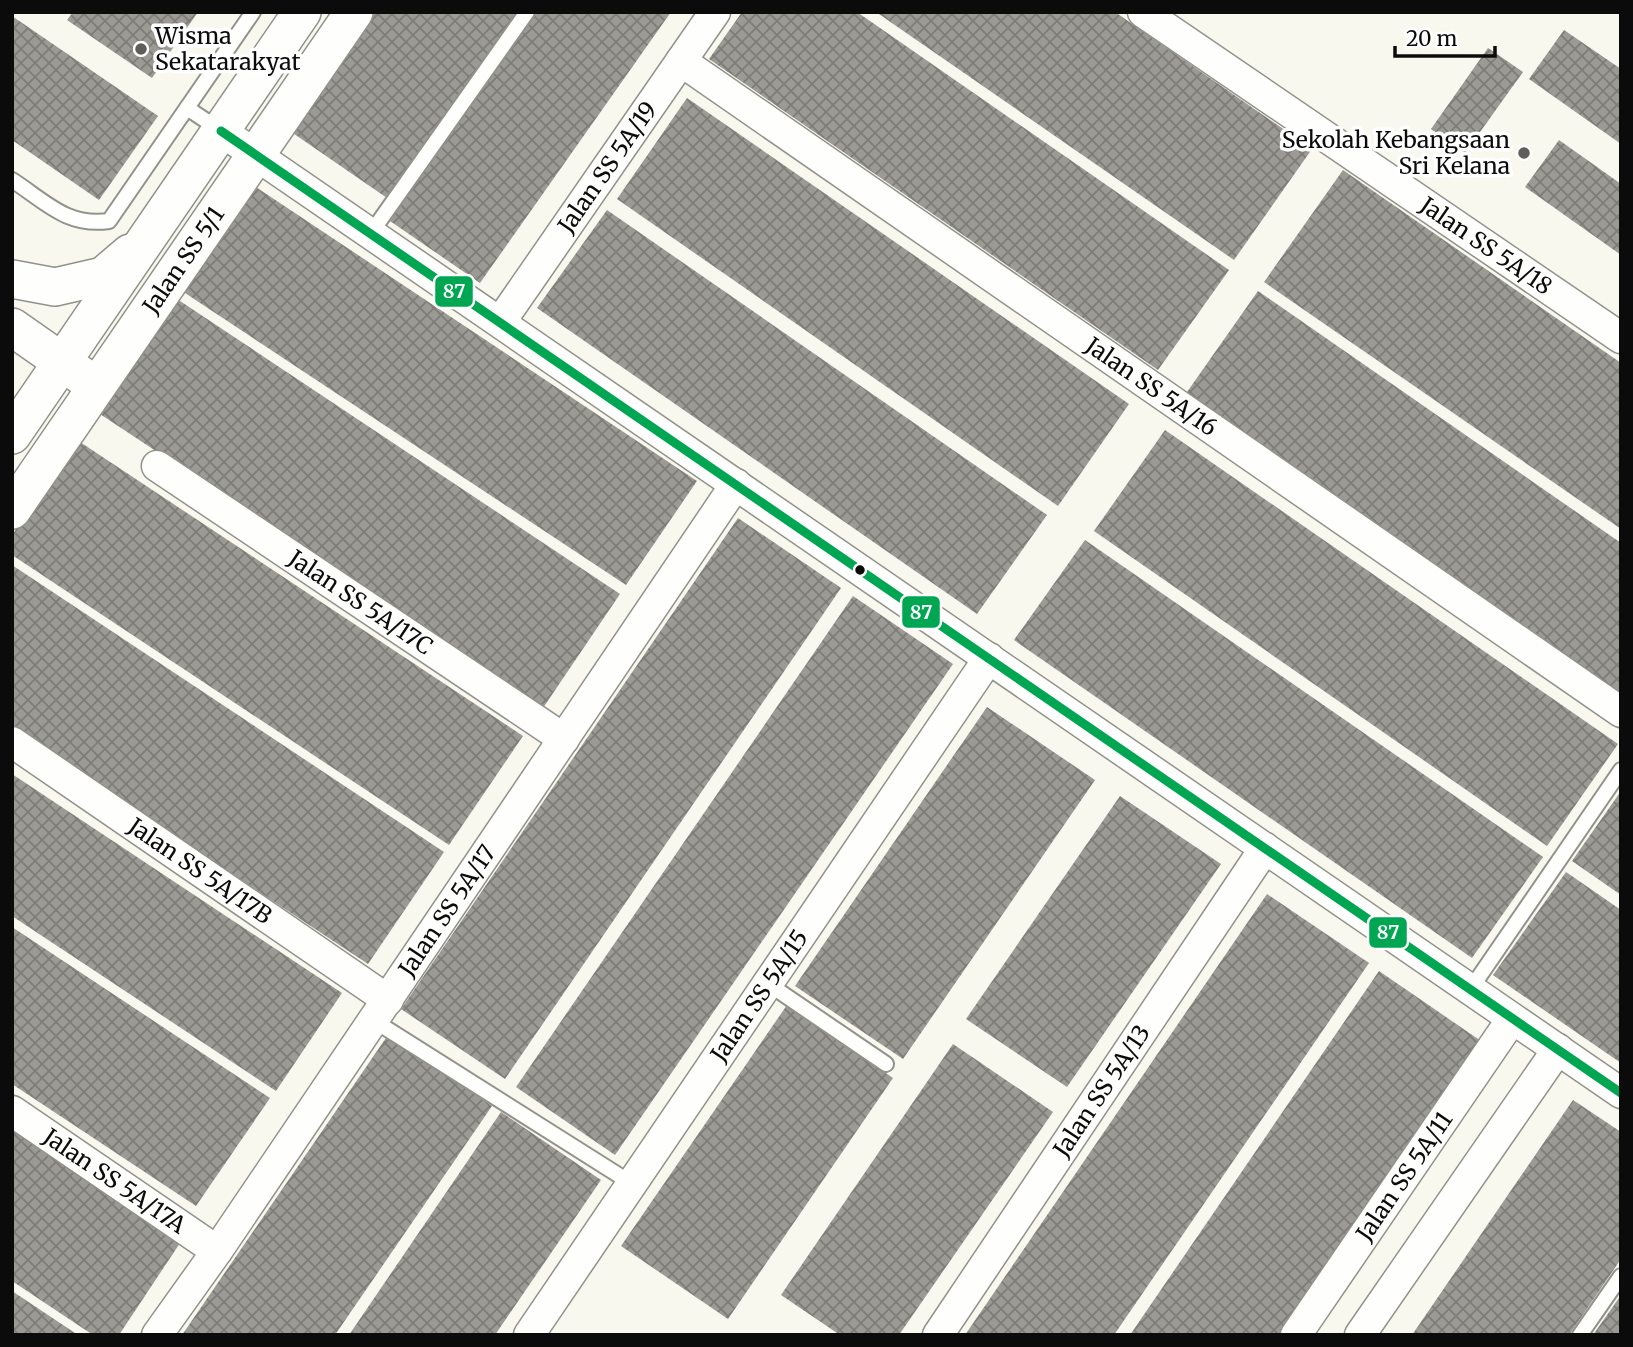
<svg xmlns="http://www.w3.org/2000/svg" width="1633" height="1347" font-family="Merriweather,serif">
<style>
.building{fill:url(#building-cross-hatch)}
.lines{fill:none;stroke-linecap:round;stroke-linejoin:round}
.service-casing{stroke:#92928d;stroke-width:18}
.minor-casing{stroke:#92928d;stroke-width:33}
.tertiary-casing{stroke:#92928d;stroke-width:40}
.service{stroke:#fefefc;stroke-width:14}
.minor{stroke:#fefefc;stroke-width:30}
.tertiary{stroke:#fefefc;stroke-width:37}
.bus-1-casing{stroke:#fff;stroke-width:14}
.bus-1{stroke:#00a651;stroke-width:9}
.poi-dot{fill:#5e5e5a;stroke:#fff;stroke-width:2.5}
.bus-dot{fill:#0b0b0b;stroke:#fff;stroke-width:2.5}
.labels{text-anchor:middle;stroke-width:7;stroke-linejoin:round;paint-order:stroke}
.poi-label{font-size:23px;fill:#0b0b0b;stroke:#fff;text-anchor:start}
.street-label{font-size:23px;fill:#0b0b0b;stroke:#fff}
.line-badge{stroke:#fff;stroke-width:2.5}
.badge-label{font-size:19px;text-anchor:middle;font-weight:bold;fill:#fff}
</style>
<defs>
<pattern id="building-cross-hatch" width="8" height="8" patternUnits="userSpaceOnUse" patternTransform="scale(1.75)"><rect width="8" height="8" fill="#9c9a94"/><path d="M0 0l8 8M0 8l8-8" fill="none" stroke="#7d7c77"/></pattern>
</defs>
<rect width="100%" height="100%" fill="#f9f8ee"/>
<!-- building -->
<g class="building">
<path d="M73,12H198L152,78L67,20Z"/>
<path d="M369,12H519L387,198L287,129Z"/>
<path d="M536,12H671L480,283L390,221Z"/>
<path d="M742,12H857L1229,270L1158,370L709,59Z"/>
<path d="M876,12H1115L1312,149L1234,260Z"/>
<path d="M12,16L158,116L99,200L12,140Z"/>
<path d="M1564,30L1621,69V144L1529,79Z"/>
<path d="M1488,48L1523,72L1465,153L1431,129Z"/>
<path d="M687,98L1129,404L1058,506L617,199Z"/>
<path d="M1559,140L1621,184V255L1525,187Z"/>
<path d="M1343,170L1621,363V529L1264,282Z"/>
<path d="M250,183L697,481L626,585L179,289Z"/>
<path d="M607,210L1047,515L977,614L537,308Z"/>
<path d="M1258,291L1621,543V693L1187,392Z"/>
<path d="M174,297L620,594L543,708L97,412Z"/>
<path d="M1165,430L1618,744L1547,846L1094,531Z"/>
<path d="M77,440L523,736L449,845L12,555V535Z"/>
<path d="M738,518L841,588L505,1079L401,1009Z"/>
<path d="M1085,540L1543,857L1472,958L1014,640Z"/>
<path d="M12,565L444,852L368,964L12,728Z"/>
<path d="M853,596L953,664L615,1155L516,1087Z"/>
<path d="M987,707L1095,780L903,1059L795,986Z"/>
<path d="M12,774L342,993L276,1091L12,916Z"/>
<path d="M1621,791V895L1572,861Z"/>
<path d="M1120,796L1221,864L1067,1087L966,1019Z"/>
<path d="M1566,872L1621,910V1063L1493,975Z"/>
<path d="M1267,894L1369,963L1114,1335H965Z"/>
<path d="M12,927L270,1098L196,1206L12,1084Z"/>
<path d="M1379,971L1481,1041L1280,1335H1130Z"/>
<path d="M787,1005L893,1078L728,1319L621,1246Z"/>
<path d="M388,1035L492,1106L335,1335H182Z"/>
<path d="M953,1044L1053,1112L899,1335H840L781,1295Z"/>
<path d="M1573,1100L1621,1132V1259L1569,1335H1412Z"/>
<path d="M501,1112L601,1180L495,1335H349Z"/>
<path d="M12,1127L182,1240L119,1335H93L12,1281Z"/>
<path d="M12,1291L78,1335H12Z"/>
<path d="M1621,1295V1335H1593Z"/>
</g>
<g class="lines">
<!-- service casing -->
<g class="service-casing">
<g id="service">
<path d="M187,108L220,130"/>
<path d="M12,180C46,202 67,227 109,221L253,12"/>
<path d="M371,233L527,12"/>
<path d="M767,983L886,1064"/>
<path d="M1470,990L1621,770"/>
<path d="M373,1020L631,1183"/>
<path d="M1580,1335L1621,1276"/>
</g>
</g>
<!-- minor casing -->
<g class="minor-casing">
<g id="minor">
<path id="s1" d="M1143,12L1621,338"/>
<path id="s2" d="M681,61L1621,712"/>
<path d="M221,131L1621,1093"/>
<path id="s3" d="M501,321L715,12"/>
<path id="s4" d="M157,466L564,739"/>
<path id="s5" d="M12,742L388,1000"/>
<path id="s6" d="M12,1111L217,1251"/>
<path id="s7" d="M157,1335L217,1251L736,484"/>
<path id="s8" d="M529,1335L989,658"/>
<path id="s9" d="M938,1335L1265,848"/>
<path id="s10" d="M1296,1335L1512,1019"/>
<path d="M1360,1335L1558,1049"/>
</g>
</g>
<!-- tertiary casing -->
<g class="tertiary-casing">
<g id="tertiary">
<path d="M12,279L55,287L103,276L130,253"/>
<path d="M12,327L82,376"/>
<path d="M12,435L302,12"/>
<path id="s11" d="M12,510L354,12"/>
</g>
</g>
<!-- service -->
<use href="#service" class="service"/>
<!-- minor -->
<use href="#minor" class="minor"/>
<!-- tertiary -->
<use href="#tertiary" class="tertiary"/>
<!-- bus-1 casing -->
<g class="bus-1-casing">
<path id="bus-1" d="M221,131L1621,1093"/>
</g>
<!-- bus-1 -->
<use href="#bus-1" class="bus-1"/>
</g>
<!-- markers -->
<g class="poi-dot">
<circle cx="141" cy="49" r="7"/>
<circle cx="1524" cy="153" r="7"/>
</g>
<circle class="bus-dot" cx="860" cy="570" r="6"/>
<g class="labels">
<!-- poi labels -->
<g class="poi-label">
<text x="155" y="44">Wisma<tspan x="155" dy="26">Sekatarakyat</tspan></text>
<text x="1510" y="148" text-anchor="end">Sekolah Kebangsaan<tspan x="1510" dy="26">Sri Kelana</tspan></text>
</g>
<!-- street labels -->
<g class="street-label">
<text dy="8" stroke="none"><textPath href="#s3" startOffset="187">Jalan SS 5A/19</textPath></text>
<text dy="8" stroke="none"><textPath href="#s1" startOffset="415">Jalan SS 5A/18</textPath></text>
<text dy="8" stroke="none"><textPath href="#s11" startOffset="303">Jalan SS 5/1</textPath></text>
<text dy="8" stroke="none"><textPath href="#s2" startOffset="572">Jalan SS 5A/16</textPath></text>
<text dy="8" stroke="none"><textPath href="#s4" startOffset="245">Jalan SS 5A/17C</textPath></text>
<text dy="8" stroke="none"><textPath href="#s5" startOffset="228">Jalan SS 5A/17B</textPath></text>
<text dy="8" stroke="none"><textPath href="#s7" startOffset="514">Jalan SS 5A/17</textPath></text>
<text dy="8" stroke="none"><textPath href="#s8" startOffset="410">Jalan SS 5A/15</textPath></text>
<text dy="8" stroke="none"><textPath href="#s9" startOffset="294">Jalan SS 5A/13</textPath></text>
<text dy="8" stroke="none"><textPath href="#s10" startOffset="192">Jalan SS 5A/11</textPath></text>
<text dy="8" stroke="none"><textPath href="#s6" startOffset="124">Jalan SS 5A/17A</textPath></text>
</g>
</g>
<g class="line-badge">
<rect x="434" y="275" width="40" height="33" rx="7" fill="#00a651"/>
<rect x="901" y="595" width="40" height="34" rx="7" fill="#00a651"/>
<rect x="1368" y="916" width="40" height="33" rx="7" fill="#00a651"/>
</g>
<g class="badge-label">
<text x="454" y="298">87</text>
<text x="921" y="619">87</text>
<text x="1388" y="939">87</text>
</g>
<!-- border -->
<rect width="1633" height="1347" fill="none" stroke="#0b0b0b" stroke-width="28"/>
<!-- scale -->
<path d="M1395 46v10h100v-10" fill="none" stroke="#0b0b0b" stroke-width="3.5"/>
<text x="1406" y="46" font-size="21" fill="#0b0b0b" stroke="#ffffff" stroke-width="5" paint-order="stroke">20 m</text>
</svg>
